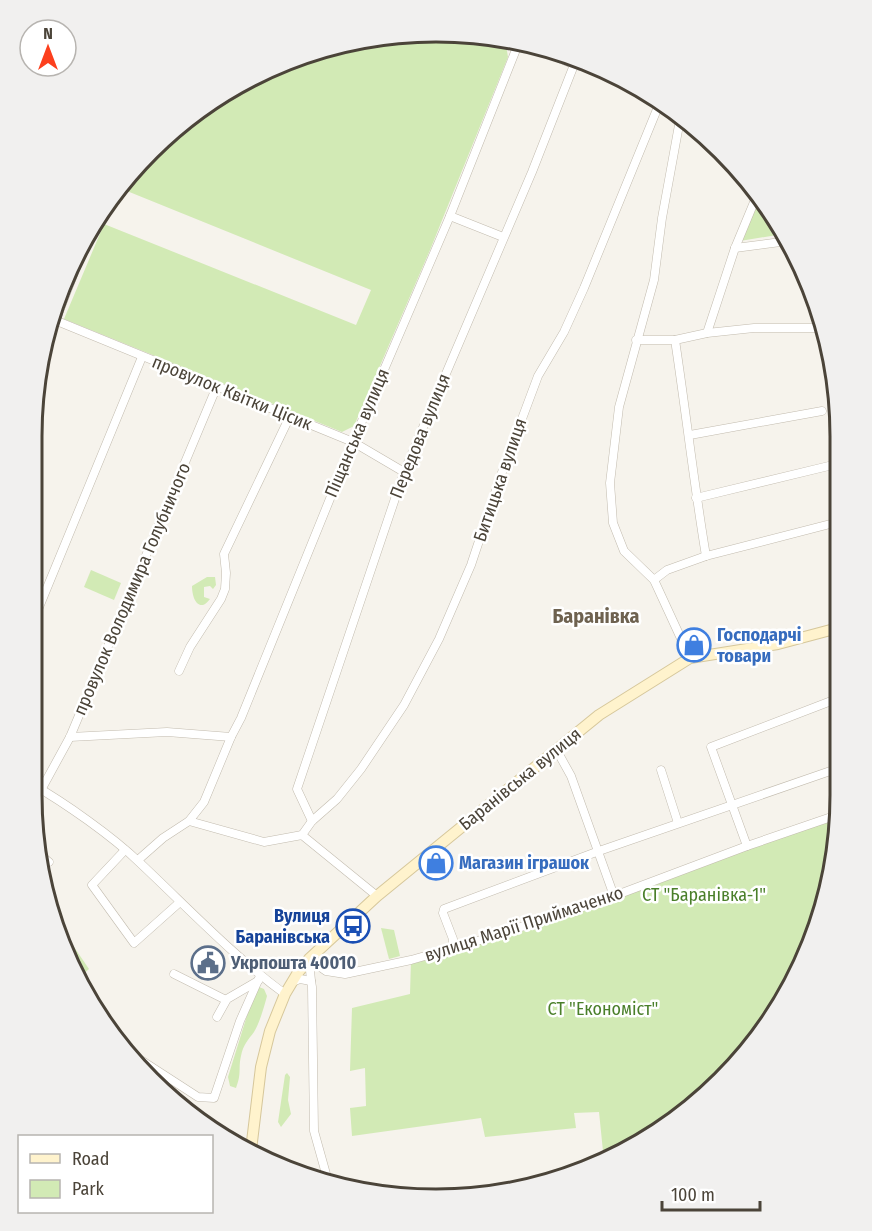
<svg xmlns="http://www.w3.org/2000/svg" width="872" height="1231" font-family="'Fira Sans Condensed',sans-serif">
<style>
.green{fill:#d2eab5}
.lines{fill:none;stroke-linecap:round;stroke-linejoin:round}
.minor-casing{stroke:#c2bbae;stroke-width:9}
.secondary-casing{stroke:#d6c79b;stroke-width:12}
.minor{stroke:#fff;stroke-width:8}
.secondary{stroke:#fff3cd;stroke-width:10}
.labels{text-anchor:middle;stroke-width:5;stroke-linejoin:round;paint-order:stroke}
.street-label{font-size:18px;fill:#4b4439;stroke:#fff}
.shop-label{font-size:18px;font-weight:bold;fill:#366cbe;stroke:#fff;text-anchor:start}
.park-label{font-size:18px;fill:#4a7f2a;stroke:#fff}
.transit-label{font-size:18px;font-weight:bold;fill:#164399;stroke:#fff;text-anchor:end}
.service-label{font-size:18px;font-weight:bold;fill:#4e5e75;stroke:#fff;text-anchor:start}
.neighbourhood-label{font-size:20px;font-weight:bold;fill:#6e6250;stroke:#fff}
.rim{fill:none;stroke:#4b4439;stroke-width:3}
</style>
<rect width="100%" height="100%" fill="#f6f3ec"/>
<!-- green -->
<g class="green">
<path d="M462,32L505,39L508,57L430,250L354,426L342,432L64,319L104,224L356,325L371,290L122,189L169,132L233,86L306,53L383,35Z"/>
<path d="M759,198L783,234L740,241Z"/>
<path d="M91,570L121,583L114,600L84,587Z"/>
<path d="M207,577H215L216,585L213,589L210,586L204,587V597L210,599C208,601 206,604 203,605C194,606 192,592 192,586Z"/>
<path d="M840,814L827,899L799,974L757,1041L703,1099L615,1158L604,1161L599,1112L574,1113L576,1128L485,1137L481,1118L352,1136L350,1108L366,1106L365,1068L350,1071L352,1008L410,994L411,960L484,939Z"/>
<path d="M381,928L394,930L400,956L389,959Z"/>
<path d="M59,931L74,947L89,969L82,975H79Z"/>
<path d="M259,987L264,989L267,996C264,1007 260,1022 254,1032C248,1040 243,1045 241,1056C238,1069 242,1073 236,1088L230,1086L228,1077L249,1009Z"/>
<path d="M287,1073L290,1077L288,1100L291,1114L281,1127L278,1122L285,1075Z"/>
</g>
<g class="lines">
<!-- minor casing -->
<g class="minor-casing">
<g id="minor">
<path d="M531,44C555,56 576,70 604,69"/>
<path d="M681,114L662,218L654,280L619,407L610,483L613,523L624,551L654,580L690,658"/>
<path d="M450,216L503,237"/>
<path d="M735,248L788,241"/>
<path d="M57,321L353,442L404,472"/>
<path d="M707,333L735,248L757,195"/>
<path d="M636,340H675L707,333L754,328H820"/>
<path d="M675,340C686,412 694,485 706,556"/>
<path d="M39,363L93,224"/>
<path d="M690,435L822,411"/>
<path d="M696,498L837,464"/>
<path d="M654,580L667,570L706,556L838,522"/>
<path d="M35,617L142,357"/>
<path d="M179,671L190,647L221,599L225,589L226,573L224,554L290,416"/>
<path d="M70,737L167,732L231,737"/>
<path d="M556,749L571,776L614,896"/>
<path d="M661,770L678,823"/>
<path d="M32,784C65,803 112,836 139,862C187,907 232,955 285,994"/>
<path d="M41,790L70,737L217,386"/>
<path d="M189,821L204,802L231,737L241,718L353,442L450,216L519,42"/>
<path d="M312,821L297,789L404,472L532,172L574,65L575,58"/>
<path d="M302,835L312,821L337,799L361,769L404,705L439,639L471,565L501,475L538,376L564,332L584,288L660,102"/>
<path d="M747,846L711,747L839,698"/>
<path d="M125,850L92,885L134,943L180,902"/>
<path d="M39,854L49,862"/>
<path d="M138,860L163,838L189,821L264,842L302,835L377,896"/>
<path d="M453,947V939L443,913L444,909L599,851L839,768"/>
<path d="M309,959L326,971L345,974L411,960L484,939L598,902L747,846L840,814"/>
<path d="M309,959L311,981"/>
<path d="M174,974L226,1000"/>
<path d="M292,982L300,979L311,981L312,987L314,1131L328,1181"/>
<path d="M217,1017L227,999L258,981"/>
<path d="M127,1051L198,1097L214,1098L240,1021L260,976"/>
</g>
</g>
<!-- secondary casing -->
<g class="secondary-casing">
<path id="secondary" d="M251,1150L261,1067L270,1031L285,994L297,974L309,959L377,896L599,715L690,658L778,644L838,628"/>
</g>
<!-- minor -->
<use href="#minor" class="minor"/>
<!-- secondary -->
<use href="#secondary" class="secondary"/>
</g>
<!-- icons -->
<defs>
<g id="shop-ring" transform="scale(1.725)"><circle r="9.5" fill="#fff" stroke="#3f7fe0" stroke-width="1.5"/><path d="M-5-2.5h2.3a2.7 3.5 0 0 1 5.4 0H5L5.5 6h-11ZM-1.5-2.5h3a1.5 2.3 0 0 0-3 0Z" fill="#3f7fe0"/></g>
<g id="bus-ring" transform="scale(1.725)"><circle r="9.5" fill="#fff" stroke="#1a4fb4" stroke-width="1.5"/><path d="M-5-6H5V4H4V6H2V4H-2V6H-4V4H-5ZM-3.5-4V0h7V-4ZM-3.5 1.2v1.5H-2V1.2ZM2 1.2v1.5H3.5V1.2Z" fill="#1a4fb4"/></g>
<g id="civic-ring" transform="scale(1.725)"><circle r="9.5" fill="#fff" stroke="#5c6f8a" stroke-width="1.5"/><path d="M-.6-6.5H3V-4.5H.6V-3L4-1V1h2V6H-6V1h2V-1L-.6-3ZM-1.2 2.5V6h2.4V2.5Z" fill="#5c6f8a"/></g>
</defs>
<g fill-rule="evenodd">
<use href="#shop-ring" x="694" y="645"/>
<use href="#shop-ring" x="436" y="863"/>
<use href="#bus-ring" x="353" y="926"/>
<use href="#civic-ring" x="208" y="963"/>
</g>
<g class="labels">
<!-- street labels -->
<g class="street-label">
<text transform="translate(232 393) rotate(22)" y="6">провулок Квітки Цісик</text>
<text transform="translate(357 433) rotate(-67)" y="6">Піщанська вулиця</text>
<text transform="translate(420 436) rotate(-68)" y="6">Передова вулиця</text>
<text transform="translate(500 480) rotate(-71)" y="6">Битицька вулиця</text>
<text transform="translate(132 589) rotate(-67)" y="6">провулок Володимира Голубничого</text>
<text transform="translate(520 779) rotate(-39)" y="6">Баранівська вулиця</text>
<text transform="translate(524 924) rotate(-18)" y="6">вулиця Марії Приймаченко</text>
</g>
<!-- shop labels -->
<g class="shop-label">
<text x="717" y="641">Господарчі<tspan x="717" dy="21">товари</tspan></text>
<text x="459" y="869">Магазин іграшок</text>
</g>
<!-- park labels -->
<g class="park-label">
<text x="704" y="901">СТ "Баранівка-1"</text>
<text x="603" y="1015">СТ "Економіст"</text>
</g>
<!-- transit labels -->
<g class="transit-label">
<text x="330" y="922">Вулиця<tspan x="330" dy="21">Баранівська</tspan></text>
</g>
<!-- service labels -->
<g class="service-label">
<text x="231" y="969">Укрпошта 40010</text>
</g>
<!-- neighbourhood labels -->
<g class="neighbourhood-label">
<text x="596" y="623">Баранівка</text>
</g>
</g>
<!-- crop -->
<path d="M0 0H872V1231H0ZM436 42H436A394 394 0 0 1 830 436V795A394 394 0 0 1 436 1189H436A394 394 0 0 1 42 795V436A394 394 0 0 1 436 42Z" fill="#f1f0ef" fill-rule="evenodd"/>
<path class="rim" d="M436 42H436A394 394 0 0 1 830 436V795A394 394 0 0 1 436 1189H436A394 394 0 0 1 42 795V436A394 394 0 0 1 436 42Z"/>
<!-- legend -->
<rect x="18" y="1135" width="195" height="78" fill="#ffffff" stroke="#b7b4b0" stroke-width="1.5"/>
<rect x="30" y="1154" width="30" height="9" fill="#fff3cd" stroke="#b7b4b0" stroke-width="1.5"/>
<text x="72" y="1165" font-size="18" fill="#4b4439">Road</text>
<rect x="30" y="1180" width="30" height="18" fill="#d2eab5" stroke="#b7b4b0" stroke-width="1.5"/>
<text x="72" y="1195" font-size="18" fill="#4b4439">Park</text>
<!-- north arrow -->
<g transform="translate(48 48)"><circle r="28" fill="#ffffff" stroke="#b7b4b0" stroke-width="1.5"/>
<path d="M0-4.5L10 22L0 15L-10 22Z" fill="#fc3f1d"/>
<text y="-9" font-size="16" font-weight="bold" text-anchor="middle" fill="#4b4439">N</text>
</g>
<!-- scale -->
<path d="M662 1201v9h98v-9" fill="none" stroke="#4b4439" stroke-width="3"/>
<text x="671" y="1201" font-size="18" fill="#4b4439" stroke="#ffffff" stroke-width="4.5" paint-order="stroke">100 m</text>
</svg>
